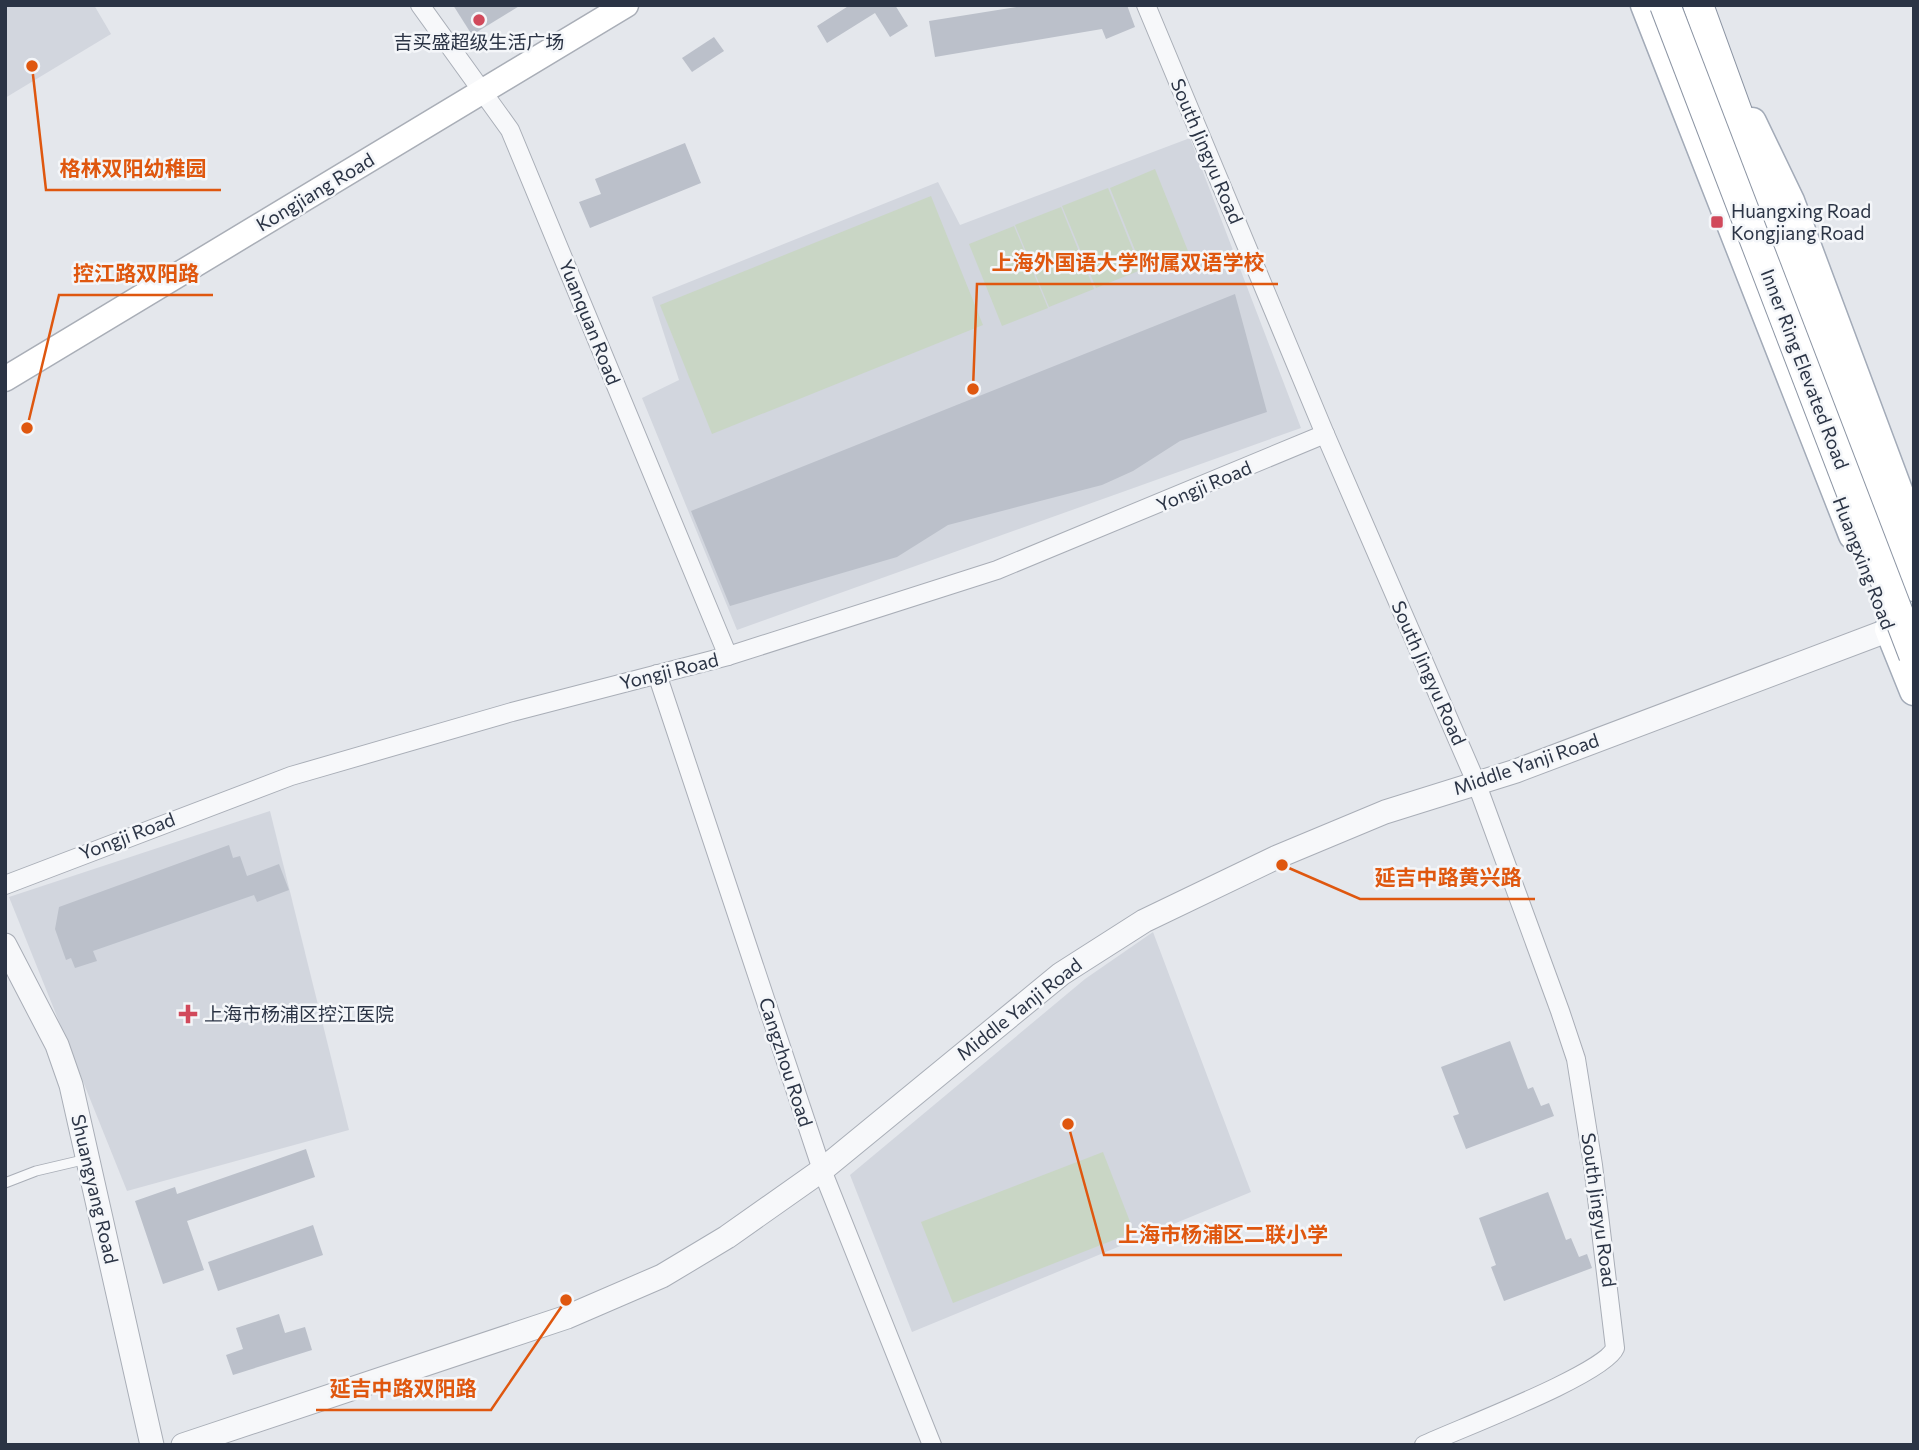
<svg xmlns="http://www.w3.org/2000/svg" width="1919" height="1450" font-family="Commissioner,'Noto Sans SC',sans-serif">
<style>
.built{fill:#d2d6de}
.grass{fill:#c9d6c5}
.building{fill:#bbc0ca}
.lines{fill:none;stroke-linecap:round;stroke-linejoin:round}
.service-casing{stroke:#a9aeb7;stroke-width:11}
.minor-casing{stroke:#a9aeb7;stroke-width:20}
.tertiary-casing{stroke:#a9aeb7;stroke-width:25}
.secondary-casing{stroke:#a9aeb7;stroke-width:27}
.primary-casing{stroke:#a3abb8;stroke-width:31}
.trunk-casing{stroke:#8b94a3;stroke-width:32}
.service{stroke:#f7f8fa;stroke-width:9}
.minor{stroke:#f7f8fa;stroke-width:18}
.tertiary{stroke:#f7f8fa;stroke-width:23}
.secondary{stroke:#fff;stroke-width:24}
.primary{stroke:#fff;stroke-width:28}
.trunk{stroke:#fff;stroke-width:30}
.trunk-bridge-casing{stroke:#8b94a3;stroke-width:32;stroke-linecap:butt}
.trunk-bridge{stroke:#fff;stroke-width:30}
.poi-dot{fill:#d1495b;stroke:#f4f6f9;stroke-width:2.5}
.labels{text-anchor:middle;stroke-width:5;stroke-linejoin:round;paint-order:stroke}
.poi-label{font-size:19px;fill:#2b3445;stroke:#f4f6f9;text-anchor:start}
.street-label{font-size:19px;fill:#2b3445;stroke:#f4f6f9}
.leader{fill:none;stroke:#df570f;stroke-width:2.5}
.callout-dot{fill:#df570f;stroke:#f4f6f9;stroke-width:2.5}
.callout-label{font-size:21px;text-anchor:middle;font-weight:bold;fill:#df570f;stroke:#f4f6f9;stroke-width:5;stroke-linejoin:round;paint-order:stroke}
</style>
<rect width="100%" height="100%" fill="#e4e7ec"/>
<!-- built -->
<g class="built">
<path d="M5,5H94L111,34L5,98Z"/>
<path d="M1190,138L1301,428L737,630L642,398L679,380L652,297L938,182L960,225Z"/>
<path d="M270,811L349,1130L127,1191L9,897Z"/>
<path d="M1153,932L1251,1192L912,1332L850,1175L1085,979Z"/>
</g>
<!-- grass -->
<g class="grass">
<path d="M1155,169L1188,251L1143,270L1110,188Z"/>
<path d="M1108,188L1141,270L1096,288L1062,206Z"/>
<path d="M931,196L983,325L712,434L660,305Z"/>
<path d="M1061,207L1094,289L1049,307L1015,225Z"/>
<path d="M1014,226L1048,308L1002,326L969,244Z"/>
<path d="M1103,1152L1134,1232L953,1303L921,1222Z"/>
</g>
<!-- building -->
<g class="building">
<path d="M453,5H521L472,35Z"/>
<path d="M850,5H895L908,26L890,37L875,13L827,43L817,26Z"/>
<path d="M1029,5H1127L1135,27L1106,39L1102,29L935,57L929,21Z"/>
<path d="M714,37L724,51L692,72L682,58Z"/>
<path d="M685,143L701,183L590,228L579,202L601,194L595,179Z"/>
<path d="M1235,294L1267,412L1180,441L1133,471L1102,485L948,525L897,557L730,606L691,511Z"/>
<path d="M229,845L233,858L240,856L247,876L279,864L289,890L257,902L254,895L93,951L97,961L75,968L71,958L66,960L55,929L59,907Z"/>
<path d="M1510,1041L1528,1089L1533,1087L1541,1106L1549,1103L1554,1116L1466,1149L1453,1116L1459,1114L1441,1067Z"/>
<path d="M306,1149L315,1177L187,1221L204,1270L163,1284L135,1201L175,1187L177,1194Z"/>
<path d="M1548,1192L1566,1240L1571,1238L1579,1257L1587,1254L1592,1268L1504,1301L1491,1267L1496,1265L1479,1218Z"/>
<path d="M313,1225L323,1255L218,1291L208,1262Z"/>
<path d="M279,1314L285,1333L305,1327L312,1350L233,1375L226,1355L243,1349L236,1328Z"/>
</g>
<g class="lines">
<!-- service casing -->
<g class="service-casing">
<path id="service" d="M5,1183L36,1171L87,1159"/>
</g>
<!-- minor casing -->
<g class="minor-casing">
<g id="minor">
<path d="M420,5L510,130L728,656"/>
<path d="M1146,5L1325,434L1476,782L1560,1011L1576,1059L1593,1165L1615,1348C1605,1374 1458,1429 1424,1445"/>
<path d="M657,674L822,1170L932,1445"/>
<path d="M5,885L291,776L512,712L728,656L997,570L1325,434"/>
</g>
</g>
<!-- tertiary casing -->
<g class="tertiary-casing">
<g id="tertiary">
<path d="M5,945L57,1045L71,1085L152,1445"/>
<path d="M183,1445L567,1317L662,1276L727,1237L822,1170L1061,974L1144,921L1277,857L1385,812L1516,771L1905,624"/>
</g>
</g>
<!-- secondary casing -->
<g class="secondary-casing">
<path id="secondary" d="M5,379L626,5"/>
</g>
<!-- primary casing -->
<g class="primary-casing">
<g id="primary">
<path d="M1645,5L1853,535"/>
<path d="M1752,122L1790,201L1914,533"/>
<path d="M1889,629L1914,691"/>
</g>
</g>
<!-- trunk casing -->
<g class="trunk-casing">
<path id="trunk" d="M1698,5L1819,338L1914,586"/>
</g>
<!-- service -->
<use href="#service" class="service"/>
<!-- minor -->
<use href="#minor" class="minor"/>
<!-- tertiary -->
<use href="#tertiary" class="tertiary"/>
<!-- secondary -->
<use href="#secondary" class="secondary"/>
<!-- primary -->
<use href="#primary" class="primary"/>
<!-- trunk -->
<use href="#trunk" class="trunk"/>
<!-- trunk-bridge casing -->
<g class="trunk-bridge-casing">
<path id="trunk-bridge" d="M1665,5L1914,655"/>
</g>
<!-- trunk-bridge -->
<use href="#trunk-bridge" class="trunk-bridge"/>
</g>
<!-- markers -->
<g class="poi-dot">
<circle cx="479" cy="20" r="7"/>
<rect x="1710" y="215" width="14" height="14" rx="3.5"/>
<path d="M184.5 1003.5h7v7h7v7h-7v7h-7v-7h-7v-7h7z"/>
</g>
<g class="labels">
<!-- poi labels -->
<g class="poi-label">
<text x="479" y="49" text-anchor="middle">吉买盛超级生活广场</text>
<text x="1731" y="218">Huangxing Road<tspan x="1731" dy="22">Kongjiang Road</tspan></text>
<text x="204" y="1021">上海市杨浦区控江医院</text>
</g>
<!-- street labels -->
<g class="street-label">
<text transform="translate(1207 151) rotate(67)" y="7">South Jingyu Road</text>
<text transform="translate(315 192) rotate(-31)" y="7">Kongjiang Road</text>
<text transform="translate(590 322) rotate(68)" y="7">Yuanquan Road</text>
<text transform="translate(1805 369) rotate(69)" y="7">Inner Ring Elevated Road</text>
<text transform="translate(1204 486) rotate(-23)" y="7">Yongji Road</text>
<text transform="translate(1864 563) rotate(69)" y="7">Huangxing Road</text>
<text transform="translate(669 671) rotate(-14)" y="7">Yongji Road</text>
<text transform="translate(1429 673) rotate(66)" y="7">South Jingyu Road</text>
<text transform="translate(1526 764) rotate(-19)" y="7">Middle Yanji Road</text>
<text transform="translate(127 836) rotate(-21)" y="7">Yongji Road</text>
<text transform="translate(1019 1009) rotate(-38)" y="7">Middle Yanji Road</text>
<text transform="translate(786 1062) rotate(72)" y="7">Cangzhou Road</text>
<text transform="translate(95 1189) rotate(77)" y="7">Shuangyang Road</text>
<text transform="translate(1599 1210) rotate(82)" y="7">South Jingyu Road</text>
</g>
</g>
<!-- callouts -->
<path class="leader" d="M32 66L46 190H221M973 389L977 284H1278M27 428L59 295H213M1282 865L1360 899H1535M1068 1124L1104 1255H1342M566 1300L491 1410H316"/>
<g class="callout-dot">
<circle cx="32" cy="66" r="7"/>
<circle cx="973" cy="389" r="7"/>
<circle cx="27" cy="428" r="7"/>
<circle cx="1282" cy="865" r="7"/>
<circle cx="1068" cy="1124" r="7"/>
<circle cx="566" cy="1300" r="7"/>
</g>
<g class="callout-label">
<text x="133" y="176">格林双阳幼稚园</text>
<text x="1128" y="270">上海外国语大学附属双语学校</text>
<text x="136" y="281">控江路双阳路</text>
<text x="1448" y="885">延吉中路黄兴路</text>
<text x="1223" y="1242">上海市杨浦区二联小学</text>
<text x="403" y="1396">延吉中路双阳路</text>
</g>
<!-- border -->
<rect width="1919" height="1450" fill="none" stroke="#2b3445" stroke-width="14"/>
</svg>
